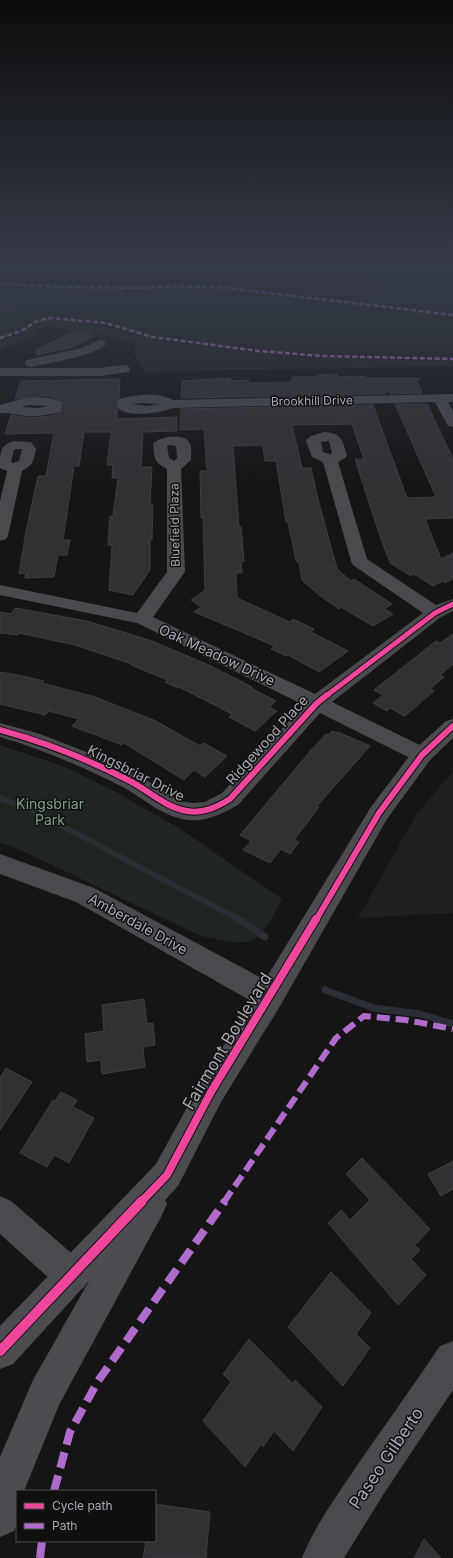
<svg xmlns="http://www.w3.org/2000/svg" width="453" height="1558" font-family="Inter,sans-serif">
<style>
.built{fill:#1f1f21}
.green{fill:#1f2621}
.water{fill:#292e37}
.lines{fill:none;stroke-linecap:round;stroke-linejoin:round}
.stream-far1{stroke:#292e37;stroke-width:5.5}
.stream{stroke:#292e37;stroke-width:7}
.building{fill:#313134;stroke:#3e3e42}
.minor{fill:#4a4a4e;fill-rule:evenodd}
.major{fill:#4c4c50;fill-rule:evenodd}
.quiet-far2{stroke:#b06ccc;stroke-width:2.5;stroke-dasharray:5 2.5;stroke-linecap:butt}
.quiet-far1{stroke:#b06ccc;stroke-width:6;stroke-dasharray:13 6;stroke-linecap:butt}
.quiet{stroke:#b06ccc;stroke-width:8;stroke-dasharray:16 8;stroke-linecap:butt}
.cycleway-far3-casing{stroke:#101011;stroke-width:7}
.cycleway-far2-casing{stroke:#101011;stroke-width:8}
.cycleway-far1-casing{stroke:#101011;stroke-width:10}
.cycleway-casing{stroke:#101011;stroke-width:12}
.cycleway-far3{stroke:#ed469a;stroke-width:5}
.cycleway-far2{stroke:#ed469a;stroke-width:6}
.cycleway-far1{stroke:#ed469a;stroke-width:8}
.cycleway{stroke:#ed469a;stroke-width:10}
.labels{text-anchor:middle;stroke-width:3;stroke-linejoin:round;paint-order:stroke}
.far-street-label{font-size:12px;fill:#a7a8b6;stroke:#101011}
.street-label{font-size:14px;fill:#a7a8b6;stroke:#101011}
.park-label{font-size:14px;fill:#7fa088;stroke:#101011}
.near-street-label{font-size:17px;fill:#a7a8b6;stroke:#101011}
</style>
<rect width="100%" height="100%" fill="#151516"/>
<!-- built -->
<path class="built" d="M453,771V913L358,918L416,815Z"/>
<!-- green -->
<g class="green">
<path d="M352,266H453V366L145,372L135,354V341L48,326L36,329L35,336L0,350V279L172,285L351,300L374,289Z"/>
<path d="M0,745L65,767L116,792L179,828L282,899C275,912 268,929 256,938C244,947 215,939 201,936L12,846L0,843Z"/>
</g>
<!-- water -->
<path class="water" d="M0,304H12L17,307L10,313L0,315Z"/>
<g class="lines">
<!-- stream-far1 -->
<path class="stream-far1" d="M0,798L30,809L240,920"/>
<!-- stream -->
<g class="stream">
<path d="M238,919L265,937"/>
<path d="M325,990L374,1008L420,1014L453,1024"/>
</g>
</g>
<!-- building -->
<g class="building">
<path d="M74,331L94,336L73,347L37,355L36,350Z"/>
<path d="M337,374L338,377L363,376L364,378H419L420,379L417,381L422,393L390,394L389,391L383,394L181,398L182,381L230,378V381L249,380V383L292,382V377H318V375Z"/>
<path d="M120,379L119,397L117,399L115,406L117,409V419L177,417V431L143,432L141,467H152L150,505H153L152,540H150V570L133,595L109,590L112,545H108L110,516H113L118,478H112L113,465H107L111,432H84L79,466H74L63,540H70L67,555H58L54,577L25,578L26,573L19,574L26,531L38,476H46L54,433L5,434L11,415L29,418L51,416L60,413L64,405L61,400L49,396H34L15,399L21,381Z"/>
<path d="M395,404H427L453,459V518L425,519L441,559L453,553V579L445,583L443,581L433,586L414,574L411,576L390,563L380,536L355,459H364L352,424L292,425L302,468H311L318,499L337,569L351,581L354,579L392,604L384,609L393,614L373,626L341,607L339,609L319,595L302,580L299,563L296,560L288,522H286L276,461H265L263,445L233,446L239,527H241L244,561H241L242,573H236L237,598L290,622L293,619L314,629L311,632L348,651L319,672L288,655L286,656L271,649L275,646L194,612L201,607L191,600L205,590L203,518H201L200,471H207L204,429L180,430L181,409L373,405L407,498L436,497Z"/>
<path d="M15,608L87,621L152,641L211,666L252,687L251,688L276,701L269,707L277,711L255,731L229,717L232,714L179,687L178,688L165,682L168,680L131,665L132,664L75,645L19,633L18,635L0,633V612L11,614Z"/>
<path d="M453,634V664L440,675L444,677L430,689L434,691L405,716L390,708L387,711L373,703L383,695L374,690L436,641L440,643Z"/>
<path d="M0,672L18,675L44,681L42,683L95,697L156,721L200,746L203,743L227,756L205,777L194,770L184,780L124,743L122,745L72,726L79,719L49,711L45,715L0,704Z"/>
<path d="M332,731L337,733L338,732L370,746L317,806L319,807L294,840L299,842L290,854L281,849L270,863L243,850L251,841L240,835L312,749L326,734L328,735Z"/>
<path d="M144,999L147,1024L153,1023L155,1045L143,1047L145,1067L102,1074L101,1060L87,1062L85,1034L104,1031L102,1005Z"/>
<path d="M6,1068L32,1082L0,1130V1078Z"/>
<path d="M61,1092L77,1100L73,1107L94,1118L69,1163L54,1155L47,1167L20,1153L53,1100L55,1101Z"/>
<path d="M362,1158L430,1229L415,1245L420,1250L411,1259L426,1275L398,1305L328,1223L341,1210L350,1220L370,1200L346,1174Z"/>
<path d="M453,1161V1189L441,1196L428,1174Z"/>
<path d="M331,1272L371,1313L356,1334L370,1348L343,1386L288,1327Z"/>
<path d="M249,1339L293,1384L295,1380L322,1407L293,1451L274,1431L263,1447L261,1444L245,1467L203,1421L231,1382L223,1374Z"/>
<path d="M155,1504L210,1512L206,1558H143L146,1541H155Z"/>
<path d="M424,1539L441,1558H414Z"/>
</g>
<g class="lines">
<!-- minor -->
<g class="minor">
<path d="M288,266H303L308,270L303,273Z"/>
<path d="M100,340L104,341L106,344C97,356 47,363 31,367L27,366L25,363L27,360L82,348Z"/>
<path d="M124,365L128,366L130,369L128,372L100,376H0V368H100Z"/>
<path d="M453,394V402H448L453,411V427L448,426L435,402L173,408C160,413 125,419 116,406L118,399C136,395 156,391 173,400ZM141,403L160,404L147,406L131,404Z"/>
<path d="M34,397L49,398L61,401L63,404L60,412C48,415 37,417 25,416C16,415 9,412 0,413V405L25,398ZM29,405L49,406L39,408L21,407Z"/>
<path d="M324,432C342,433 342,440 347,455L345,458L338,462L367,559L436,605L453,599V611L441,617L332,702L430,750L433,755L430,760L422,763L414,760L320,713L238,805C224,813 206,822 189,820C162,817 142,797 119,785C81,766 41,749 0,737V723L40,734L89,753L136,774L175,798L183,802L194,803L205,802L222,793L304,705L137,623L0,595V585L137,613L167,572V469C153,461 155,459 153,444C159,436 186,432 190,444C192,448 191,455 191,460L181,469L185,572L153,617L315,694L423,613L353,565L351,561L323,462L312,457L306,440L311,436ZM327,441H329L332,453L330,454L323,452L321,442ZM170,445L176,446L177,458L174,461L169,458L167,446Z"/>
<path d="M14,441L31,442L36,449C33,462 34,464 22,471L8,536L6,539L0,541V501L7,471L0,468C0,452 0,445 14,441ZM16,449H22L19,461L14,463L11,462L14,450Z"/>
<path d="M0,854L94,888L280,988L284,997L280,1006L270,1009L260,1006L76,902L0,874Z"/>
<path d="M0,1196L11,1201L84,1264L89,1276L84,1288L72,1293L60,1288L0,1234Z"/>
<path d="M453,1341V1390L383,1495L344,1558H302C313,1530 331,1504 348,1479C378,1434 410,1391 440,1346Z"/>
</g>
<!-- major -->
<path class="major" d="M453,719V738L430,760L387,819L280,1006L221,1102L178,1186L165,1200L167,1204L162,1215L59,1405L24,1491H17V1523L14,1531L0,1537V1457L33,1380L89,1281L13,1364L0,1369V1326L156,1164L201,1082L260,988L371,807L414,750L446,721Z"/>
<!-- quiet-far2 -->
<g class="quiet-far2">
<path d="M0,284L64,287L144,288L172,286L227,288L453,315"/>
<path d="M0,338L21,331L37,321L50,318L106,323L153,337L259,351L323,356L453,359"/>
</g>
<!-- quiet-far1 -->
<path class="quiet-far1" d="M224,1202L336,1038L364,1016L406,1020L453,1029"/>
<!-- quiet -->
<g class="quiet">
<path d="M54,1491L70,1432L98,1381L225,1201"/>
<path d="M40,1558L42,1541"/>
</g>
<!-- cycleway-far3 casing -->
<g class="cycleway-far3-casing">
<path id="cycleway-far3" d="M326,696L435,613L453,604"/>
</g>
<!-- cycleway-far2 casing -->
<g class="cycleway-far2-casing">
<g id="cycleway-far2">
<path d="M0,730C44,742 87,759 128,780C148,790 164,807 187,811C203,814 217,807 230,799L317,703L327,695"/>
<path d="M316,920L379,813L422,755L453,726"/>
</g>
</g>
<!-- cycleway-far1 casing -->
<g class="cycleway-far1-casing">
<path id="cycleway-far1" d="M141,1202L167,1175L211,1092L316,919"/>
</g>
<!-- cycleway casing -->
<g class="cycleway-casing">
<path id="cycleway" d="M0,1351L142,1201"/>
</g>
<!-- cycleway-far3 -->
<use href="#cycleway-far3" class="cycleway-far3"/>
<!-- cycleway-far2 -->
<use href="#cycleway-far2" class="cycleway-far2"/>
<!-- cycleway-far1 -->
<use href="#cycleway-far1" class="cycleway-far1"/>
<!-- cycleway -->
<use href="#cycleway" class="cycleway"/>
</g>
<!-- sky -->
<linearGradient id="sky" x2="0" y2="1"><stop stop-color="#0c0c0c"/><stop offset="0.55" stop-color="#353b47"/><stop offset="1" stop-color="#353b47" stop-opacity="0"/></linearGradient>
<rect width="453" height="485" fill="url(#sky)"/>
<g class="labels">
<!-- far-street labels -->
<g class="far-street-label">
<text transform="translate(312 401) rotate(-1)" y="4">Brookhill Drive</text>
<text transform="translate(175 525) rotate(-91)" y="4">Bluefield Plaza</text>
</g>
<!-- street labels -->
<g class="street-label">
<text transform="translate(217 655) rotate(25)" y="5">Oak Meadow Drive</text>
<text transform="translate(267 740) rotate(-48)" y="5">Ridgewood Place</text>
<text transform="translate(136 773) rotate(27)" y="5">Kingsbriar Drive</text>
<text transform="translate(138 924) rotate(29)" y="5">Amberdale Drive</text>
</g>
<!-- park labels -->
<g class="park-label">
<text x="50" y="809">Kingsbriar<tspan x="50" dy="16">Park</tspan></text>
</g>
<!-- near-street labels -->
<g class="near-street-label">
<text transform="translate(227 1041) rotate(-59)" y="6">Fairmont Boulevard</text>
<text transform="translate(386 1458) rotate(-56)" y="6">Paseo Gilberto</text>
</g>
</g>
<!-- legend -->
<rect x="16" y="1490" width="140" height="52" fill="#101011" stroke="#4c4d53"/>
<rect x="24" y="1503" width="20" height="6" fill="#ed469a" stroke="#4c4d53"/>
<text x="52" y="1510" font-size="12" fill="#a7a8b6">Cycle path</text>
<rect x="24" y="1523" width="20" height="6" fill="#b06ccc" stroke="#4c4d53"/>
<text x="52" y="1530" font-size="12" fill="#a7a8b6">Path</text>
</svg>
